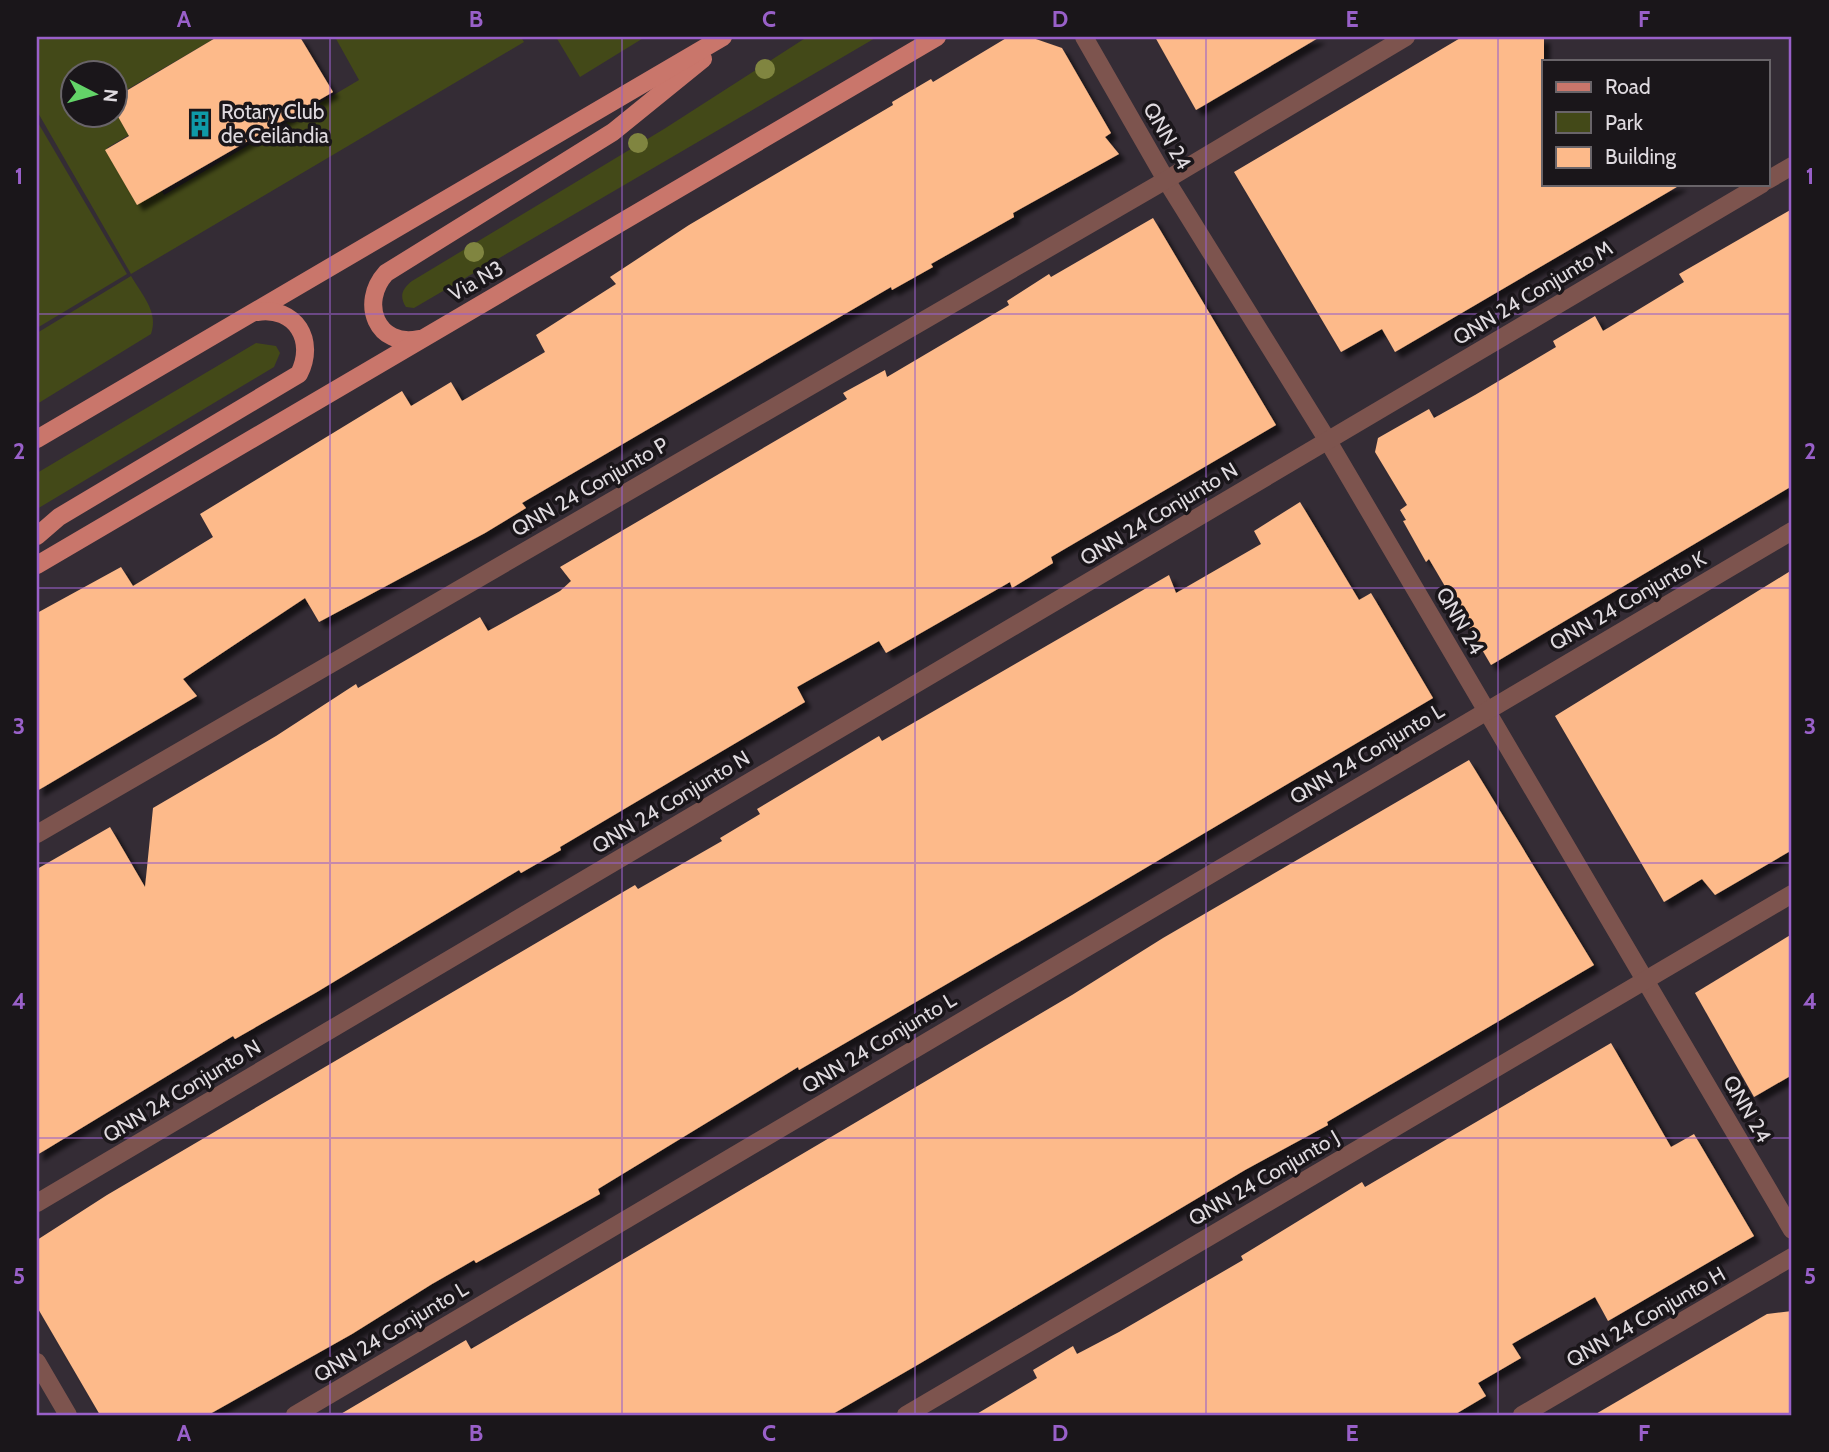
<svg xmlns="http://www.w3.org/2000/svg" width="1829" height="1452" font-family="Cabin,sans-serif">
<style>
.green{fill:#434918}
.building{fill:#fdba8a;filter:url(#shadow)}
.lines{fill:none;stroke-linecap:round;stroke-linejoin:round}
.street{stroke:#7d544e;stroke-width:18}
.primary{stroke:#c9766b;stroke-width:18}
.tree{fill:#808540}
.grid{fill:none;stroke:#9960c9;stroke-width:2;stroke-opacity:0.55}
.labels{text-anchor:middle;stroke-width:7;stroke-linejoin:round;paint-order:stroke}
.poi-label{font-size:21px;fill:#dfdadf;stroke:#1a161a;text-anchor:start}
.street-label{font-size:21px;fill:#dfdadf;stroke:#1a161a}
.neatline{fill:none;stroke:#9960c9;stroke-width:2.5}
.grid-label{font-size:23px;text-anchor:middle;font-weight:bold;fill:#9960c9}
</style>
<defs>
<filter id="shadow"><feDropShadow dx="6" dy="6" stdDeviation="2" flood-color="#0009"/></filter>
</defs>
<rect width="100%" height="100%" fill="#342c35"/>
<!-- green -->
<g class="green">
<path d="M37,37H217L116,96V74H74V116H116V112L129,135L107,148L118,165L139,152L164,195L359,80L335,37H521L524,42L131,274L37,111Z"/>
<path d="M556,37H645L580,77Z"/>
<path d="M807,37H877L414,308L406,307C399,296 402,289 412,281L664,129Z"/>
<path d="M37,121L127,274L37,328Z"/>
<path d="M131,276C142,295 159,312 151,334L37,404V333Z"/>
<path d="M256,343L276,346L280,353L274,367L37,509V473Z"/>
</g>
<!-- building -->
<g class="building">
<path d="M217,37H300L333,92L137,205L105,150L129,136L116,113V97Z"/>
<path d="M1008,37H1030L1062,48L1111,133L1105,137L1119,154L1013,213L1014,217L931,264L933,267L892,290L891,287L522,503L526,508L485,533L319,622L305,598L183,679L197,696L37,791V613L121,567L133,586L213,537L200,514L402,391L411,406L451,382L462,401L545,352L536,335L616,284L610,277L689,225L893,105L892,102L931,79L933,82Z"/>
<path d="M1155,37H1320L1196,110Z"/>
<path d="M1462,37H1544V184H1682L1395,352L1382,329L1341,352L1234,172Z"/>
<path d="M1792,209V486L1491,665L1429,559L1426,562L1403,521L1406,520L1400,510L1407,505L1375,452L1378,438L1429,409L1434,418L1475,395L1556,347L1553,341L1595,316L1603,331L1684,282L1679,274Z"/>
<path d="M1153,218L1276,425L1051,557L1053,563L1012,588L1010,582L886,653L879,641L797,687L805,702L560,847L561,850L521,873L519,870L317,992L235,1039L233,1036L37,1155V869L110,827L145,887L153,808L276,736L356,684L358,688L480,617L488,631L560,591L571,581L560,567L847,399L843,393L885,370L887,377L1009,305L1007,301L1049,274L1051,277Z"/>
<path d="M1300,502L1359,600L1371,593L1433,698L1088,902L799,1070L798,1067L598,1189L600,1194L476,1263L474,1260L432,1284L352,1334L208,1415H100L37,1307V1240L107,1195L635,885L638,889L722,841L720,838L760,814L757,809L879,736L882,741L1169,575L1176,593L1261,544L1254,531Z"/>
<path d="M1792,570V850L1715,895L1702,879L1664,902L1555,716Z"/>
<path d="M1469,760L1594,965L1327,1122L1328,1125L1245,1170L919,1364L831,1415H339L466,1340L471,1349L1072,995L1163,938Z"/>
<path d="M1792,934V1075L1754,1097L1695,993Z"/>
<path d="M1611,1043L1671,1147L1694,1134L1754,1236L1608,1321L1595,1297L1512,1344L1521,1358L1478,1383L1486,1396L1454,1415H975L1037,1378L1033,1370L1073,1346L1077,1354L1119,1332L1243,1260L1241,1256L1362,1182L1365,1187Z"/>
<path d="M1792,1311V1415H1594L1767,1314Z"/>
</g>
<g class="lines">
<!-- street -->
<g class="street">
<path d="M1084,37L1166,180L1328,441L1792,1230"/>
<path d="M1768,180L1792,166"/>
<path d="M37,834L1166,180L1406,37"/>
<path d="M37,1203L1762,184"/>
<path d="M37,1362L68,1415"/>
<path d="M295,1415L1792,531"/>
<path d="M906,1415L1792,894"/>
<path d="M1522,1415L1792,1257"/>
</g>
<!-- primary -->
<g class="primary">
<path d="M419,339C377,348 359,303 386,273L613,132L703,59"/>
<path d="M37,439L723,37"/>
<path d="M37,536L59,517L299,374C316,341 296,306 257,312"/>
<path d="M37,565L937,37"/>
</g>
</g>
<!-- trees -->
<g class="tree">
<circle cx="765" cy="69" r="10"/>
<circle cx="638" cy="143" r="10"/>
<circle cx="474" cy="252" r="10"/>
</g>
<!-- grid -->
<path class="grid" d="M330,37V1415M622,37V1415M915,37V1415M1206,37V1415M1498,37V1415M37,314H1792M37,588H1792M37,863H1792M37,1138H1792"/>
<!-- icons -->
<defs>
<g id="building-bare" transform="scale(2.1)"><path d="M-4-6H4V6H1V3H-1V6H-4ZM-2.5-4.3h1.7v1.8h-1.7ZM.8-4.3h1.7v1.8H.8ZM-2.5-1h1.7V.8h-1.7ZM.8-1h1.7V.8H.8Z" fill="#0f9aa8" stroke="#1a161a" stroke-width="2.5" paint-order="stroke"/></g>
</defs>
<g fill-rule="evenodd">
<use href="#building-bare" x="200" y="124"/>
</g>
<g class="labels">
<!-- poi labels -->
<g class="poi-label">
<text x="221" y="119">Rotary Club<tspan x="221" dy="24">de Ceilândia</tspan></text>
</g>
<!-- street labels -->
<g class="street-label">
<text transform="translate(1167 136) rotate(60)" y="7">QNN 24</text>
<text transform="translate(476 281) rotate(-30)" y="7">Via N3</text>
<text transform="translate(1533 293) rotate(-31)" y="7">QNN 24 Conjunto M</text>
<text transform="translate(590 487) rotate(-30)" y="7">QNN 24 Conjunto P</text>
<text transform="translate(1159 514) rotate(-31)" y="7">QNN 24 Conjunto N</text>
<text transform="translate(1628 601) rotate(-30)" y="7">QNN 24 Conjunto K</text>
<text transform="translate(1460 621) rotate(60)" y="7">QNN 24</text>
<text transform="translate(1367 754) rotate(-31)" y="7">QNN 24 Conjunto L</text>
<text transform="translate(671 802) rotate(-31)" y="7">QNN 24 Conjunto N</text>
<text transform="translate(879 1043) rotate(-31)" y="7">QNN 24 Conjunto L</text>
<text transform="translate(182 1091) rotate(-31)" y="7">QNN 24 Conjunto N</text>
<text transform="translate(1747 1109) rotate(60)" y="7">QNN 24</text>
<text transform="translate(1264 1178) rotate(-30)" y="7">QNN 24 Conjunto J</text>
<text transform="translate(1646 1317) rotate(-30)" y="7">QNN 24 Conjunto H</text>
<text transform="translate(391 1332) rotate(-31)" y="7">QNN 24 Conjunto L</text>
</g>
</g>
<!-- border -->
<rect width="1829" height="1452" fill="none" stroke="#1a161a" stroke-width="77"/>
<!-- legend -->
<rect x="1542" y="60" width="228" height="126" fill="#1a161a" stroke="#696469" stroke-width="2"/>
<rect x="1556" y="82" width="35" height="10" fill="#c9766b" stroke="#696469" stroke-width="2"/>
<text x="1605" y="94" font-size="21" fill="#dfdadf">Road</text>
<rect x="1556" y="112" width="35" height="21" fill="#434918" stroke="#696469" stroke-width="2"/>
<text x="1605" y="130" font-size="21" fill="#dfdadf">Park</text>
<rect x="1556" y="147" width="35" height="21" fill="#fdba8a" stroke="#696469" stroke-width="2"/>
<text x="1605" y="164" font-size="21" fill="#dfdadf">Building</text>
<!-- north arrow -->
<g transform="translate(94 94) rotate(96)"><circle r="33" fill="#1a161a" stroke="#696469" stroke-width="2"/>
<path d="M0-5L12 26L0 18L-12 26Z" fill="#63d468"/>
<text y="-10" font-size="19" font-weight="bold" text-anchor="middle" fill="#dfdadf">N</text>
</g>
<rect x="38" y="38" width="1752" height="1376" class="neatline"/>
<g class="grid-label">
<text x="184" y="27">A</text>
<text x="476" y="27">B</text>
<text x="769" y="27">C</text>
<text x="1060" y="27">D</text>
<text x="1352" y="27">E</text>
<text x="1644" y="27">F</text>
<text x="19" y="184">1</text>
<text x="1810" y="184">1</text>
<text x="19" y="459">2</text>
<text x="1810" y="459">2</text>
<text x="19" y="734">3</text>
<text x="1810" y="734">3</text>
<text x="19" y="1009">4</text>
<text x="1810" y="1009">4</text>
<text x="19" y="1284">5</text>
<text x="1810" y="1284">5</text>
<text x="184" y="1441">A</text>
<text x="476" y="1441">B</text>
<text x="769" y="1441">C</text>
<text x="1060" y="1441">D</text>
<text x="1352" y="1441">E</text>
<text x="1644" y="1441">F</text>
</g>
</svg>
